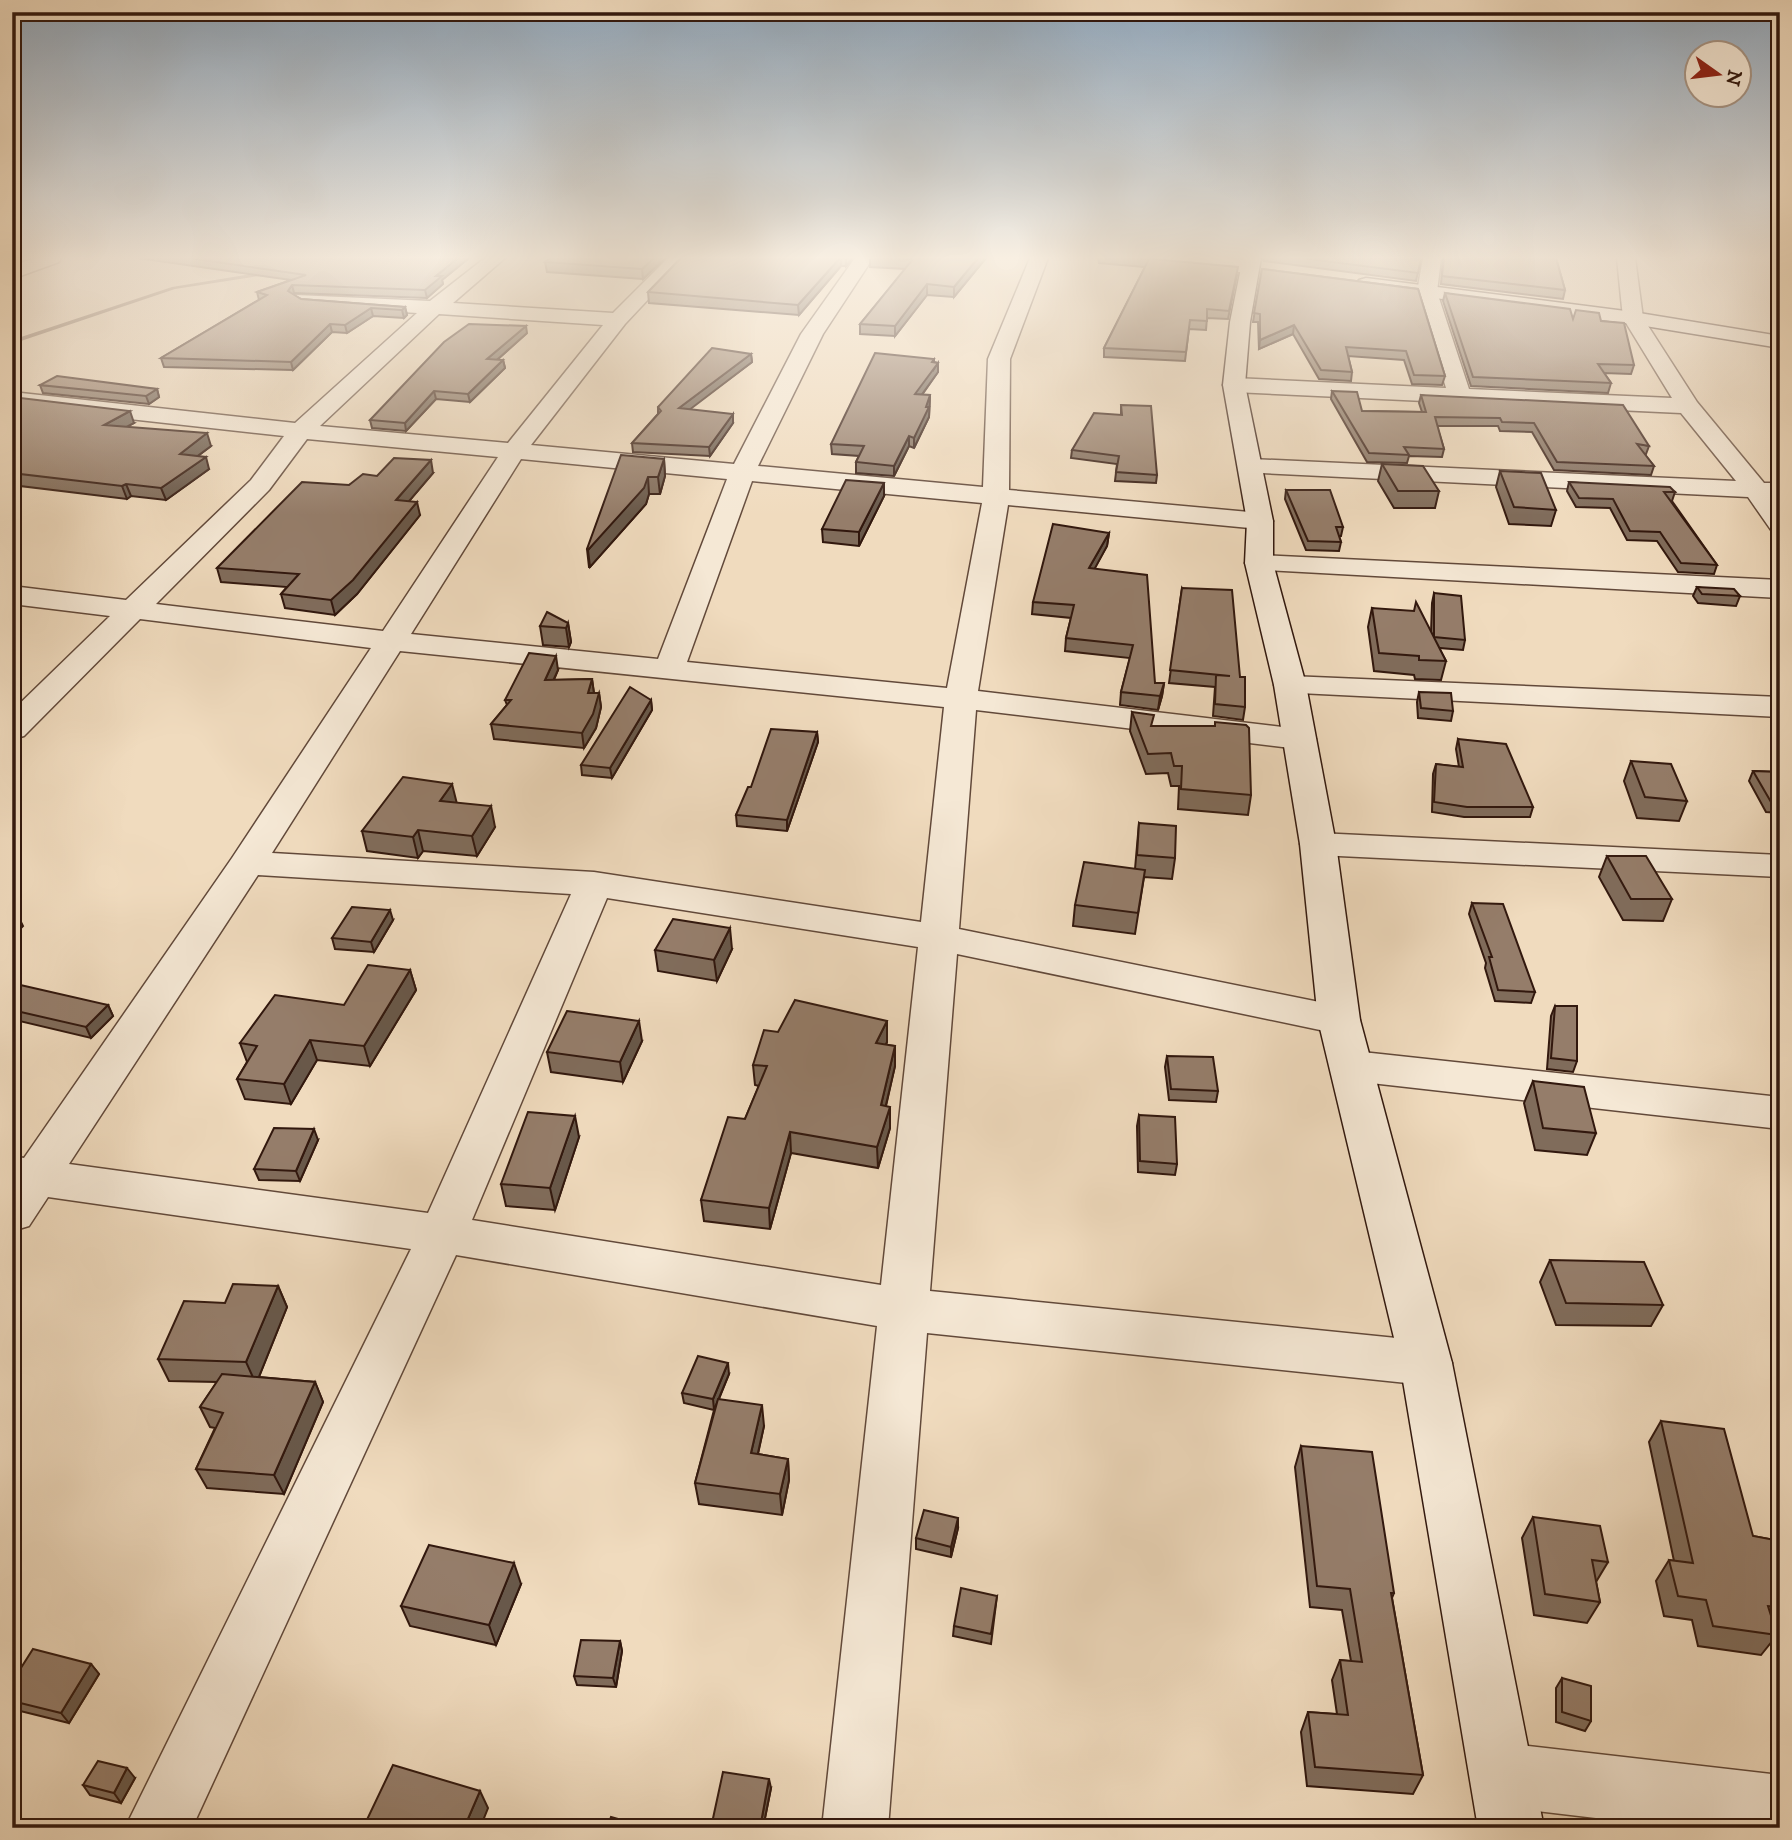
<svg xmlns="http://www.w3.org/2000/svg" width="1792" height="1840" font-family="'IM FELL DW Pica',serif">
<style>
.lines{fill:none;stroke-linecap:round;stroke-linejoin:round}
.stream{fill:#7d6554;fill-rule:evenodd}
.street-casing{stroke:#62493a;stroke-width:3}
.secondary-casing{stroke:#32180e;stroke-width:3}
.street{fill:#f5e8d5;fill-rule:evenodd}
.secondary{fill:#f5e8d5;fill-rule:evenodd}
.wall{fill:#806c5b;stroke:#32180e;stroke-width:2}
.shaded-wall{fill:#68584a;stroke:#32180e;stroke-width:2}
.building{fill:#957d6a;stroke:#32180e;stroke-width:2}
</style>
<rect width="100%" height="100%" fill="#f0dbbe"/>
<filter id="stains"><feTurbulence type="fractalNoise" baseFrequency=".00286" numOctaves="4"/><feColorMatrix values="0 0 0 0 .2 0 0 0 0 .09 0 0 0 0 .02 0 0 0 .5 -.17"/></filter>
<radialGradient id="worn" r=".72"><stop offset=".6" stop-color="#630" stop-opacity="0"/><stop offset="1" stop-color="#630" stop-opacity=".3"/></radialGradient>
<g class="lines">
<!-- stream -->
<path class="stream" d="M270,271L272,274L175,289L12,344V340L172,287Z"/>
<!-- street casing -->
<g class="street-casing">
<g id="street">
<path d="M36,258H61L59,262L12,279V266Z"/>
<path d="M485,258H505L453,303L613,313L668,258H687L625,324L531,445L734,464L801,334L855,258H873L823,334L758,466L983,487L988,359L1030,258H1048L1010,359L1009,490L1260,513L1269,515L1273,521L1269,527L1260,529L1008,505L978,691L1299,729L1311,732L1316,739L1311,746L1299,749L976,710L959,929L1339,1006L1354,1010L1360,1020L1354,1030L1339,1034L957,954L930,1291L1426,1341L1444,1347L1452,1363L1444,1379L1426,1385L927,1333L888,1828H822L877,1326L456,1255L192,1828H125L411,1249L48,1197L29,1226L12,1231V1156L24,1158L232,858L371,648L140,619L24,736L12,739V711L110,616L12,604V586L126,600L251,480L284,436L12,406V392L295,423L417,313L303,305L293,299L296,295L430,301ZM439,314L603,325L508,443L320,426ZM307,439L498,457L383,631L156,604L269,490ZM521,459L727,479L658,659L411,634ZM752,481L982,503L947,688L687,662ZM400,651L944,707L921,922L594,872L272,853ZM258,875L571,894L428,1213L69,1164ZM607,898L918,947L881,1285L472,1220Z"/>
<path d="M1143,258C1164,258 1247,252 1259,267L1249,273L1152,264Z"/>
<path d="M1423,258H1441L1437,292L1469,389L1672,398L1623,318L1617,258H1635L1643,318L1697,402L1764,483H1780V499H1775L1780,505V532L1771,530L1748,497L1242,472L1238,467L1242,462L1251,459L1736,481L1681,413L1234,392L1223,385L1234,378L1446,388L1417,292Z"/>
<path d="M1259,555L1780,580V598L1249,569L1245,563L1249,557Z"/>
<path d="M1290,676L1780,697V717L1279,692L1274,685L1279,678Z"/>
<path d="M1318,833L1780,855V877L1318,855L1305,852L1300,844L1305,836Z"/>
<path d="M1353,1051L1780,1097V1129L1353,1081L1338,1077L1332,1066L1338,1055Z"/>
<path d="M1502,1743L1780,1775V1828H1680L1502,1807L1479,1798L1470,1775L1479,1752Z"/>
</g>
</g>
<!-- secondary casing -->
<g class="secondary-casing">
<g id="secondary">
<path d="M1243,258H1261L1250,322L1245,385L1273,521V563L1306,685L1336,844L1360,1020L1452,1363L1544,1828H1478L1400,1363L1318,1020L1300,844L1274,685L1245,563L1247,521L1223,385L1230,322Z"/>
<path d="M1366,278L1633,312L1780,336V348L1633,324L1359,288L1356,284L1359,280Z"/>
</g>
</g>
<!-- street -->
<use href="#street" class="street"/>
<!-- secondary -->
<use href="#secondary" class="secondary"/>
</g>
<!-- wall -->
<g class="wall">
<path d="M138,258H469L442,280L443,284L427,298L294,293L293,295L301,299L405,307L407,315L404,318L373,316L347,333L332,332L293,370L164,367L161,358L259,300L257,292L291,280Z"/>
<path d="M665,258L643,279L547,272L545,262Z"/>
<path d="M681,258H853L846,266H841L799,315L649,303L648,292Z"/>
<path d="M870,258H986L954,297L927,295L895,336L860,334V324L906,269L870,267Z"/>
<path d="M1098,258H1151L1237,275L1228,319L1207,318L1206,330L1189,329L1185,361L1104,357V348L1145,267L1099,263Z"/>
<path d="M1262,258H1421L1416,281L1264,261Z"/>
<path d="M1443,258H1556L1565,290L1563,299L1441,284Z"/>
<path d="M1262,269L1418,289L1445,376L1442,385L1412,384L1404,360L1348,356L1352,372L1351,381L1319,379L1293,334L1259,349L1258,322H1253Z"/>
<path d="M1445,293L1573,319L1601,321L1634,365L1631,374L1604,373L1611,383L1608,393L1471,386L1443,301Z"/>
<path d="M527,333L497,360H503L505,368L470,402L436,399L406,431L372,428L370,420Z"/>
<path d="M1776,339L1780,340V374L1773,349Z"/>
<path d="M751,354L752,362L689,409L733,423L710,456L633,452L632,443L658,414V407Z"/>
<path d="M934,359V362L938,363V372L922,395H930L929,417L914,448L909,446L894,476L856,473V462L859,456L832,454L831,444Z"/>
<path d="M40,385L157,389L159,397L149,404L43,393Z"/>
<path d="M1332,391L1362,411L1422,412L1419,403L1421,395L1649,446L1646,454H1644L1654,466L1651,475L1554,470L1532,432L1500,431L1498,426H1437L1444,449L1442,457L1409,456L1407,463L1367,462L1331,399Z"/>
<path d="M12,397L134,423L126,427L211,446L198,456L209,469L166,500L131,496L127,499L12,485Z"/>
<path d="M1121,405L1157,475L1156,483L1115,481L1117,464L1071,458L1072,450L1121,415Z"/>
<path d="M664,459L665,476L660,494H649L646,504L590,567H589L587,549Z"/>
<path d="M1382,464L1439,491L1435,508H1394L1378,481Z"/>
<path d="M1500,471L1556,510L1551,526L1509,524L1496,487Z"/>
<path d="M433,473L409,501L420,515L357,594L335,615L285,608L281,594L287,587L221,582L217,568L349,485L377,476Z"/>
<path d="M1569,482L1675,492L1672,501L1717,565L1714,574L1678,572L1657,541L1627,540L1610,508L1576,507L1567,491Z"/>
<path d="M1286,490L1343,527L1341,536H1339L1341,542L1339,551L1306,550L1285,499Z"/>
<path d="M884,496L859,546L823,542L822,529Z"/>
<path d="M1109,533L1107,546L1094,569L1155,683H1164L1162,696L1158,710L1120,705L1121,692L1130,658L1065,651L1066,638L1071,618L1032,614L1033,602Z"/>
<path d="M1697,587L1740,596L1736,606L1698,603L1693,596Z"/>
<path d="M1182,588L1240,677L1245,707L1243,720L1213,716L1215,687L1169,683Z"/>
<path d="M1434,593L1465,640L1463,650L1439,648L1446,661L1441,680L1415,679L1414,675L1374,671L1368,627L1372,608L1431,633L1432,603Z"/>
<path d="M568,623L571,642L569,647L543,645L540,626Z"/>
<path d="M558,670L554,680L592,679L594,693H599L601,707L596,728L584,748L494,739L491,724L507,705L505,700Z"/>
<path d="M1419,692L1453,711L1451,721L1418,718L1417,702Z"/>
<path d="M651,700L652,710L612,778L582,775L581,765Z"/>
<path d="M1132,712L1251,795L1248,815L1178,809L1179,786H1171L1168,773L1146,774L1130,731Z"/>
<path d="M817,732L818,742L787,831L737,826L736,815L751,787Z"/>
<path d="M1458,739L1533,807L1530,817H1464L1432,812L1433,774L1436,764L1459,767L1456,749Z"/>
<path d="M1631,761L1687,801L1679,821L1637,818L1624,781Z"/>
<path d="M1753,771L1780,772V813L1766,812L1749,781Z"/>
<path d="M457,803L495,827L477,856L423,851L418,858L367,851L362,831Z"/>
<path d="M1139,823L1175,858L1172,879L1144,877L1135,934L1073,926L1075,905L1135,869Z"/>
<path d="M1607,856L1672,899L1663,921L1623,920L1599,877Z"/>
<path d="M1472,903L1535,992L1531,1003L1495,1001L1485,968L1486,963L1469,914Z"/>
<path d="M393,920L374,952L335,949L332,938Z"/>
<path d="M732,949L717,981L658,971L655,950Z"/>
<path d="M410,970L416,990L370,1066L317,1060L291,1104L245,1099L237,1079L247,1062L240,1043L344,1005Z"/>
<path d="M12,1000L108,1005L113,1016L91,1038L15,1020L12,1014Z"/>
<path d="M1555,1006L1577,1061L1573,1072L1547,1069L1551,1016Z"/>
<path d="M887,1021V1042L886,1045L895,1046V1066L886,1106L890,1128L878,1168L791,1153L770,1229L704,1221L701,1200L745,1119L759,1086L755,1085L753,1065L778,1032Z"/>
<path d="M642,1041L623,1082L551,1072L547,1052Z"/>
<path d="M1167,1056L1218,1091L1216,1102L1169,1100L1165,1067Z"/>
<path d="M1533,1081L1596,1133L1587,1155L1535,1150L1524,1103Z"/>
<path d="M1139,1115L1177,1164L1175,1175L1138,1172L1137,1126Z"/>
<path d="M579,1137L555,1210L506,1206L501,1184Z"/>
<path d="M318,1140L300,1181L259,1180L254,1169Z"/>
<path d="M1550,1260L1663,1305L1651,1326L1556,1325L1540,1282Z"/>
<path d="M278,1286L287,1307L259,1377L315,1382L323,1402L284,1494L207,1488L196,1469L215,1428L210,1427L200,1407L217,1382L169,1381L158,1359L225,1303Z"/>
<path d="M729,1374L719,1399L764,1426L758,1454L788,1459L789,1480L782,1515L699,1504L695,1483L714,1410L684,1403L682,1393Z"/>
<path d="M1661,1421L1753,1536L1780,1541V1630L1775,1629L1777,1635L1761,1655L1698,1646L1692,1620L1664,1616L1656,1581L1669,1560L1674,1561L1649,1442Z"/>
<path d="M1301,1446L1394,1593L1392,1598L1423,1775L1413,1794L1307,1786L1301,1732L1308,1712L1337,1714L1332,1680L1340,1660L1351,1661L1342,1610L1310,1607L1295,1467Z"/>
<path d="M1533,1517L1608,1562L1596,1582L1600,1602L1587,1623L1534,1615L1522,1538Z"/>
<path d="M958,1528L951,1557L916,1549V1538Z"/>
<path d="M521,1584L496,1645L410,1626L401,1606Z"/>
<path d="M997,1596L991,1644L953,1636L954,1626Z"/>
<path d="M620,1641L622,1651L616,1687L577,1685L574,1676Z"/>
<path d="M91,1664L99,1674L69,1723L12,1709V1682Z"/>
<path d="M1562,1678L1591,1721L1585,1731L1556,1722V1688Z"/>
<path d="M135,1778L121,1803L90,1795L83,1785Z"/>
<path d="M771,1788L763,1828H713L712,1823Z"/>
</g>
<!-- shaded-wall -->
<g class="shaded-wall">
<path d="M458,258H469L442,280L443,284L427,298L425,290L436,276Z"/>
<path d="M654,258H665L643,279L642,269Z"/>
<path d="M840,258H841V266L799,315L798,305Z"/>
<path d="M846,258H853L846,266Z"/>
<path d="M978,258H986L954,297V287Z"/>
<path d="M927,284V295L895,336V326Z"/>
<path d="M292,285L294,293L290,300L288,291Z"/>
<path d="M405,307L407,315L404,318L402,310Z"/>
<path d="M371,308L373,316L347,333L345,325Z"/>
<path d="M330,324L332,332L293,370L291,362Z"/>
<path d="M1294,325L1293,334L1259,349L1260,340Z"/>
<path d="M526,326L527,333L489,367L487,359Z"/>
<path d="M751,354L752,362L680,417L679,408Z"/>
<path d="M934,359V369L938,363V372L915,404V394Z"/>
<path d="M503,360L505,368L470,402L468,394Z"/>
<path d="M157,389L159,397L149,404L146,396Z"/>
<path d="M434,391L436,399L406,431L405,423Z"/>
<path d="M930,395L929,417L914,448V438Z"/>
<path d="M130,411L134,423L108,437L104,425Z"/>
<path d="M733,414V423L710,456L709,447Z"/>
<path d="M207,433L211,446L184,466L180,454Z"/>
<path d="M909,436V446L894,476V466Z"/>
<path d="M206,457L209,469L166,500L161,488Z"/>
<path d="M664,459L665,476L660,494L658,477Z"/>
<path d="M431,460L433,473L399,513L396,500Z"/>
<path d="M648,477L649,494L646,504L590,567L588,550Z"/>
<path d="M884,483V496L859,546V532Z"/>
<path d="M126,484L131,496L127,499L122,486Z"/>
<path d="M417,502L420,515L357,594L335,615L331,600Z"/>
<path d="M1109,533L1107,546L1088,581L1089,568Z"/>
<path d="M568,623L571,642L569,647L566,628Z"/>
<path d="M556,656L558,670L547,694L545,680Z"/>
<path d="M592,679L594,694L588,693Z"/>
<path d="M1164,683L1162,696L1158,710L1160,696Z"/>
<path d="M599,693L601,707L596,728L584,748L582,733Z"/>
<path d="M651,700L652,710L612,778L610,768Z"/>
<path d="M817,732L818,742L787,831V820Z"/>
<path d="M452,784L457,804L440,801Z"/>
<path d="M491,806L495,827L477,856L472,836Z"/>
<path d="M418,830L423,851L418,858L413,837Z"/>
<path d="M390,910L393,920L374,952L371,942Z"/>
<path d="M18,916L23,926L12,937V921Z"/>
<path d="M730,928L732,949L717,981L714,960Z"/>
<path d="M410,970L416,990L370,1066L364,1046Z"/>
<path d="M108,1005L113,1016L91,1038L86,1027Z"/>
<path d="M639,1021L642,1041L623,1082L620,1062Z"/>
<path d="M887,1021V1042L876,1064V1043Z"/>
<path d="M310,1040L317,1060L291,1104L284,1084Z"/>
<path d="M895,1046V1066L881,1126V1105Z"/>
<path d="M890,1107V1128L878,1168L877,1147Z"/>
<path d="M575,1116L579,1137L555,1210L550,1188Z"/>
<path d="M314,1129L318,1140L300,1181L296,1171Z"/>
<path d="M790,1132L791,1153L770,1229L769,1208Z"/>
<path d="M278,1286L287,1307L256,1384L246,1362Z"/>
<path d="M728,1363L729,1374L714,1410L713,1399Z"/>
<path d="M315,1382L323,1402L284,1494L274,1475Z"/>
<path d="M762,1405L764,1426L753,1475L751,1453Z"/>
<path d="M788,1459L789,1480L782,1515L780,1494Z"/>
<path d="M958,1518V1528L951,1557V1547Z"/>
<path d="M514,1563L521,1584L496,1645L489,1625Z"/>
<path d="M620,1641L622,1651L616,1687L613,1678Z"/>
<path d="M91,1664L99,1674L69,1723L61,1713Z"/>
<path d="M127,1768L135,1778L121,1803L114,1793Z"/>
<path d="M769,1779L771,1788L763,1828H760Z"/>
<path d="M480,1791L488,1808L480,1828L467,1821Z"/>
</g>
<!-- building -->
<g class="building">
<path d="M189,258H458L436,276H442L425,290L292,285L288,291L301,299L405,307L402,310L371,308L345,325L330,324L291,362L161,358L267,295L257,292L306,275Z"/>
<path d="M550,258H654L642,269L545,262Z"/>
<path d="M681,258H840L798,305L648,292Z"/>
<path d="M877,258H978L954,287L927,284L895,326L860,324L913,259Z"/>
<path d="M1126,258H1151L1153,259L1238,267L1229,311L1207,309V321L1190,320L1186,352L1104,348L1149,259Z"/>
<path d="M1301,258H1421L1418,273Z"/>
<path d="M1444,258H1556L1565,290L1442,276Z"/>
<path d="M1262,269L1418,289L1445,376L1414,375L1406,351L1346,347L1352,372L1321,370L1294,325L1260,340V314L1254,313Z"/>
<path d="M1445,293L1570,309L1573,319L1576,310L1599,313L1601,321L1624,323L1634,365L1598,364L1611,383L1473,377Z"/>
<path d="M469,324L526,326L487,359L503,360L468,394L434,391L405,423L370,420L444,342Z"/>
<path d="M1776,339L1780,340V351Z"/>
<path d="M712,348L751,354L679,408L733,414L709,447L632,443L661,411L658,407Z"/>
<path d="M875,353L934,359L932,362L938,363L915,394L930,395L926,407H929L914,438L909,436L894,466L856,462L864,446L831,444Z"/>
<path d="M57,376L157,389L146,396L40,385Z"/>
<path d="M1332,391L1357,392L1362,411L1426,412L1421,395L1623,405L1649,446L1637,444L1654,466L1557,462L1534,423L1502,422L1500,418L1435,417L1444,449L1404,447L1409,455L1369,453Z"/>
<path d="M12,397L130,411L104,425L207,433L180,454L206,457L161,488L126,484L122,486L12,473Z"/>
<path d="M1121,405L1151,406L1157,475L1116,472L1119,456L1072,450L1094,413L1122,415Z"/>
<path d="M621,455L664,459L658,477H648L644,488L588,550L587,549Z"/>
<path d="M394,458L431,460L396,500L417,502L353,580L331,600L281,594L299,574L217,568L302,482L349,485L363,474L377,476Z"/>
<path d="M1382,464L1423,466L1439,491H1398Z"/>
<path d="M1500,471L1541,473L1556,510L1514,507Z"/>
<path d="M846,480L884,483L859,532L822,529Z"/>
<path d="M1569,482L1670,487L1675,492H1664L1717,565L1681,563L1660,532L1630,531L1613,499L1579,498Z"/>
<path d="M1286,490H1330L1343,527H1336L1341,542L1308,541Z"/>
<path d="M1053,524L1109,533L1089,568L1147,575L1155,683H1164L1160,696L1121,692L1133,645L1066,638L1074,605L1033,602Z"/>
<path d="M1697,587L1734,589L1740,596L1702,594Z"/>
<path d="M1182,588L1232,590L1240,677H1245V707L1215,704L1216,675L1230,676L1170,670Z"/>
<path d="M1434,593L1461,596L1465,640L1434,637Z"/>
<path d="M1416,602L1446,661L1419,660V656L1379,653L1372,608L1414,611Z"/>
<path d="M547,612L568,623L566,628L540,626Z"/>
<path d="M529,653L556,656L545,680L592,679L588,693H599L593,714L582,733L491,724L511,700H505Z"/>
<path d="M630,687L651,700L610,768L581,765Z"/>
<path d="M1419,692L1451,693L1453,711L1421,708Z"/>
<path d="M1132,712L1154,715L1151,726H1215V722L1246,725L1249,728L1251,795L1181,789L1182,766H1174L1171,753L1148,754Z"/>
<path d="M771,729L817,732L787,820L736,815L748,787H751Z"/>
<path d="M1458,739L1506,744L1533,807H1467L1434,802L1436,764L1463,767Z"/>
<path d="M1631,761L1671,764L1687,801L1645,797Z"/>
<path d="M1753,771L1780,772V802H1771Z"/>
<path d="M403,777L452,784L440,801L491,806L472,836L418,830L413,837L362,831Z"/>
<path d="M1139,823L1176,826L1175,858L1137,855Z"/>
<path d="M1607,856H1646L1672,899H1631Z"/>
<path d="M1084,862L1145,870L1138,913L1075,905Z"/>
<path d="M1472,903L1503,904L1535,992L1498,990L1489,957H1492Z"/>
<path d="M352,907L390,910L371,942L332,938Z"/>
<path d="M12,915L18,916L12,921Z"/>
<path d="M673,919L730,928L714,960L655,950Z"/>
<path d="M368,965L410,970L364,1046L310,1040L284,1084L237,1079L257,1046L240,1043L275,995L344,1005Z"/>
<path d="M16,984L108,1005L86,1027L12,1010V1000Z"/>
<path d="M795,1000L887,1021L876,1043L895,1046L881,1105L890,1107L877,1147L790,1132L769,1208L701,1200L728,1117L745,1119L767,1066L753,1065L764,1030L778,1032Z"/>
<path d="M1555,1006H1577V1061L1551,1058Z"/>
<path d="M567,1011L639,1021L620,1062L547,1052Z"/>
<path d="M1167,1056L1213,1057L1218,1091L1171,1089Z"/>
<path d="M1533,1081L1584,1087L1596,1133L1543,1128Z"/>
<path d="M528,1112L575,1116L550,1188L501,1184Z"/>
<path d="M1139,1115L1175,1117L1177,1164L1140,1161Z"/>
<path d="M274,1128L314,1129L296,1171L254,1169Z"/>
<path d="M1550,1260L1644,1262L1663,1305L1566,1303Z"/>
<path d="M233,1284L278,1286L246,1362L158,1359L184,1301L225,1303Z"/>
<path d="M698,1356L728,1363L713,1399L682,1393Z"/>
<path d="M222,1374L315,1382L274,1475L196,1469L223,1413L200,1407Z"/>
<path d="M718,1399L762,1405L751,1453L788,1459L780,1494L695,1483Z"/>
<path d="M1661,1421L1724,1429L1753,1536L1780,1541V1607L1768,1606L1777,1635L1713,1626L1706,1600L1678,1596L1669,1560L1693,1563Z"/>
<path d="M1301,1446L1372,1452L1394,1593H1391L1423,1775L1315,1767L1308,1712L1348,1715L1340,1660L1362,1662L1350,1589L1317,1586Z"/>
<path d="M924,1510L958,1518L951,1547L916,1538Z"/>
<path d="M1533,1517L1600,1526L1608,1562L1592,1560L1600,1602L1545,1594Z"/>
<path d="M429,1545L514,1563L489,1625L401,1606Z"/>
<path d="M961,1588L997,1596L991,1634L954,1626Z"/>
<path d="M581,1640L620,1641L613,1678L574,1676Z"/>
<path d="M33,1649L91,1664L61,1713L12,1701V1682Z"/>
<path d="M1562,1678L1591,1686V1721L1562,1712Z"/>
<path d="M98,1761L127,1768L114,1793L83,1785Z"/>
<path d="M393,1765L480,1791L467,1821L480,1828H363Z"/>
<path d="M723,1772L769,1779L760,1828H741L712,1823Z"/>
<path d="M611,1817L650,1828H607Z"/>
<path d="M1253,1821L1325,1824V1828H1254Z"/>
<path d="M28,1823L40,1828H25Z"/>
</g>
<!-- sky -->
<linearGradient id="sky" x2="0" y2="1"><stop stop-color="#91a9bf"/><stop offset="0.5" stop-color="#f8efe2"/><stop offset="1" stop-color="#f8efe2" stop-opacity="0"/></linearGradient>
<rect width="1792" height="515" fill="url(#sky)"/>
<!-- margin -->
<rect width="1792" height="1840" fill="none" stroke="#f0dbbe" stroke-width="42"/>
<rect x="14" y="14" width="1764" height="1812" fill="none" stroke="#32180e" stroke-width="3.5"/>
<rect x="21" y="21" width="1750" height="1798" fill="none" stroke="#32180e" stroke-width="2"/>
<!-- north arrow -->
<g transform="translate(1718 74) rotate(104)"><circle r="33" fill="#f5e8d5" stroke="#a79585" stroke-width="2"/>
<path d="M0-5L12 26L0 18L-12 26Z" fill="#8f2418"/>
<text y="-10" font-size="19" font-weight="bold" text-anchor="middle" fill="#32180e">N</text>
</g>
<rect width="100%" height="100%" filter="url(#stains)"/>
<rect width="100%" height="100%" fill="url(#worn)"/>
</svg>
